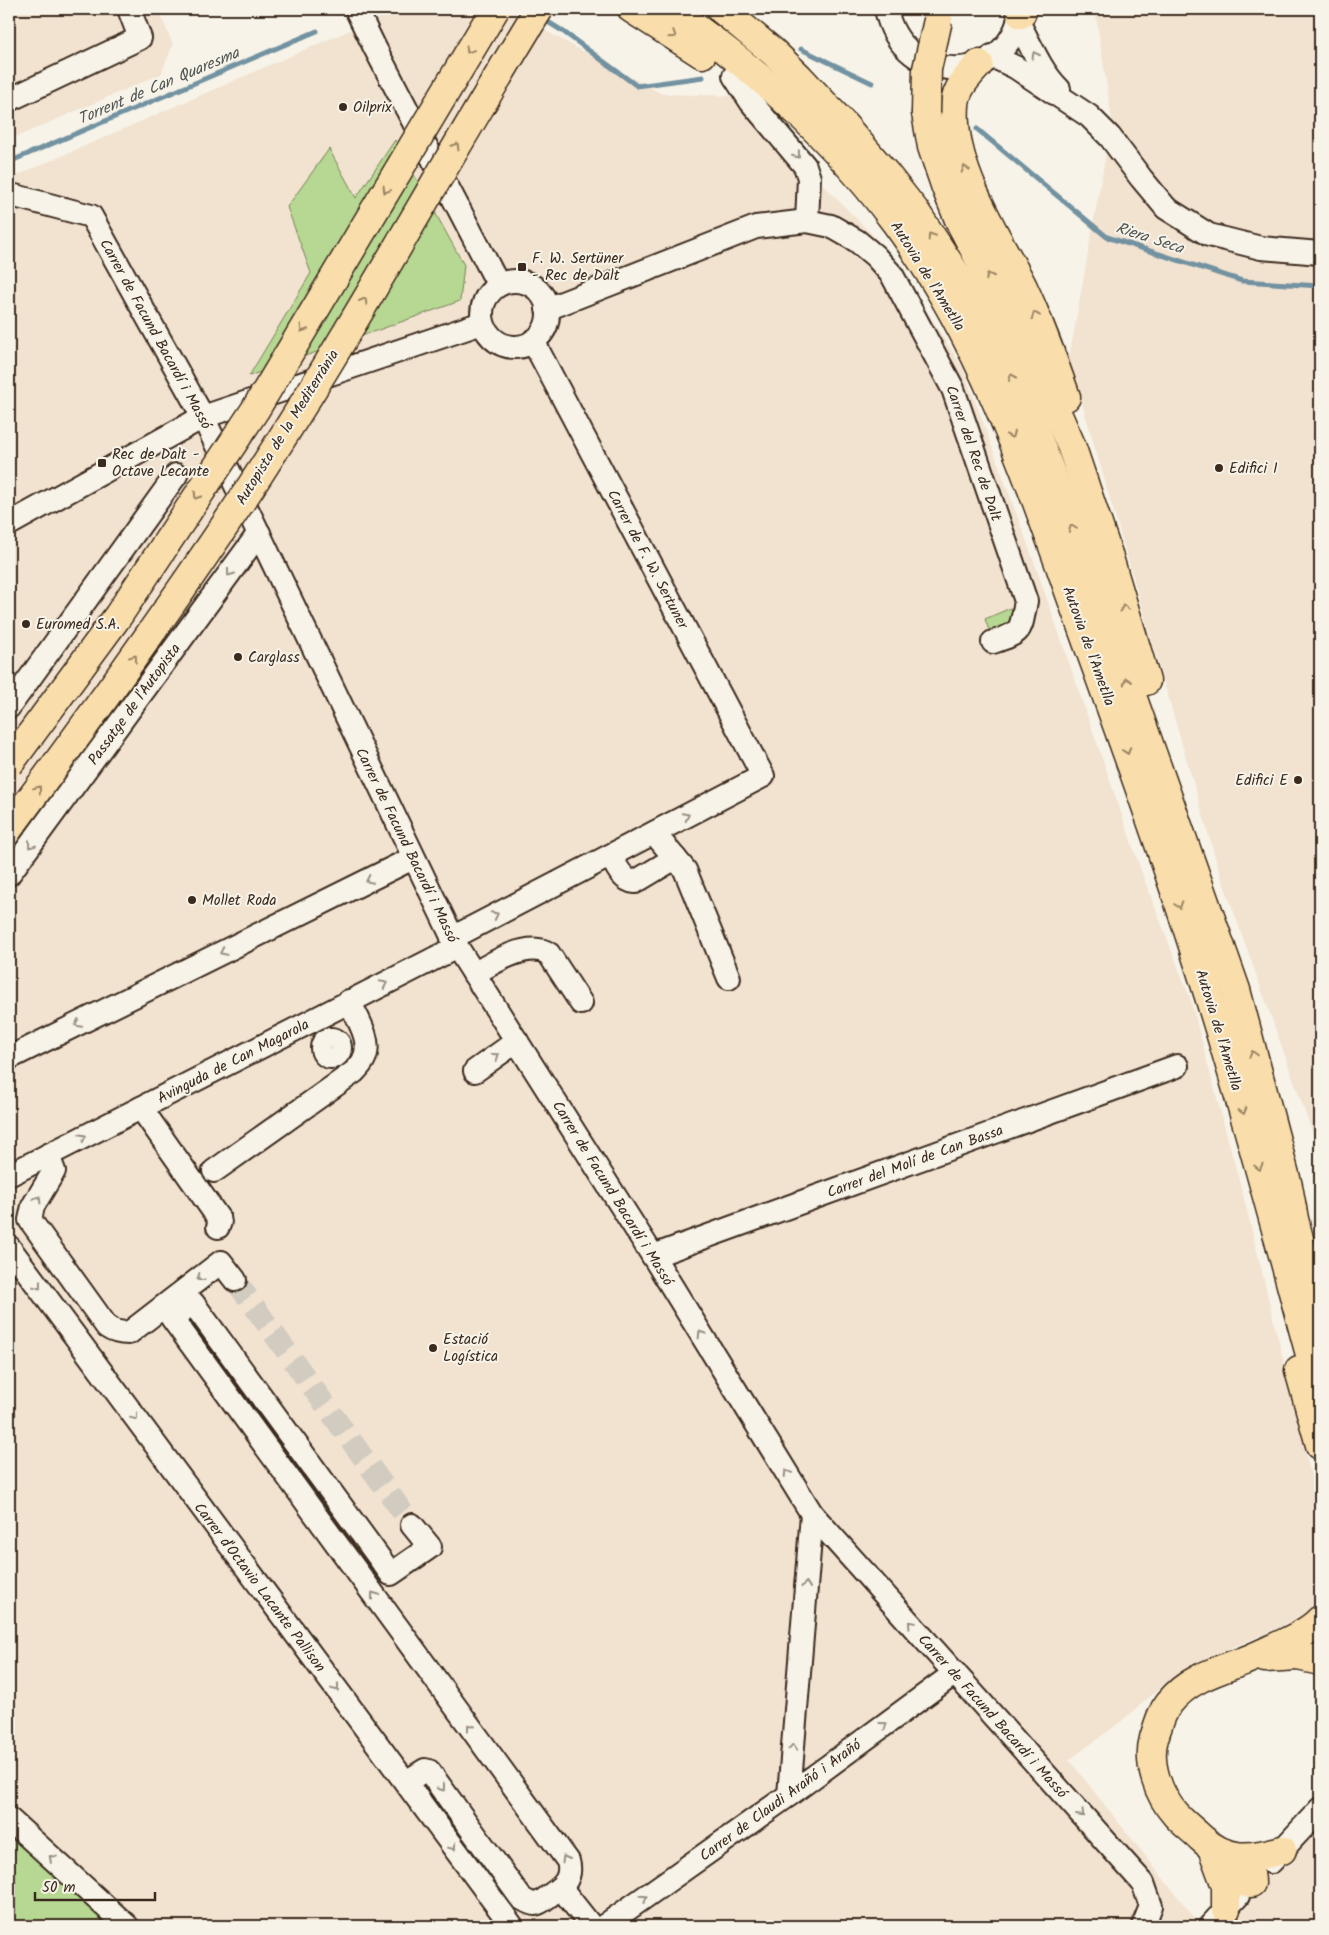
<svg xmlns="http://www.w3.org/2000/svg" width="1329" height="1935" font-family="Kalam,sans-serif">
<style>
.built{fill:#f2e2d0}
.green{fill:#b6d892;stroke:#788158}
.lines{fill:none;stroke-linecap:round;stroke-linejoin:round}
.stream{stroke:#7292a1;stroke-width:5}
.minor-tunnel{stroke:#d1cbc0;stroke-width:22;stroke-dasharray:22 11;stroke-linecap:butt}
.minor-casing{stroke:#3b2a1e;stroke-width:26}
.highway-casing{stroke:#3b2a1e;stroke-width:31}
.minor{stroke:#f7f3e8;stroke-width:22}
.highway{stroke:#f9deab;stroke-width:28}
.highway-bridge-casing{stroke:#3b2a1e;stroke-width:31;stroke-linecap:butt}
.highway-bridge{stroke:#f9deab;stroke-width:28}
.oneway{stroke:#9a8464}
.oneway2{stroke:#998e83}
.poi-dot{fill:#3b2a1e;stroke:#f7f3e8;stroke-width:2}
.labels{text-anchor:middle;stroke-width:4;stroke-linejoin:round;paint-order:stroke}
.poi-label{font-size:15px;fill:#3b2a1e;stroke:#f7f3e8;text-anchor:start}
.street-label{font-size:15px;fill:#3b2a1e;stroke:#f7f3e8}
.water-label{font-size:16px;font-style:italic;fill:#525655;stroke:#f7f3e8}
</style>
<rect width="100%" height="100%" fill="#f7f3e8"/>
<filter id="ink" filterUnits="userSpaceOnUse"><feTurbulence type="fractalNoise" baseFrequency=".02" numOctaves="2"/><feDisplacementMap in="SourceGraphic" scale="10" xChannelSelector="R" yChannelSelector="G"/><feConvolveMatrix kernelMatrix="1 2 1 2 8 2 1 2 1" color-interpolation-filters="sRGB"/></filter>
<g filter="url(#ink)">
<!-- built -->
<g class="built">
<path d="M9,9H158L173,45L161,74L9,140Z"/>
<path d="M413,9H505L662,94L736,96L889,252L963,368L1032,556L1144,879L1190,998L1248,1214L1320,1513V1598L1300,1619L1219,1653L1167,1682L1119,1723L1069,1760L1201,1926H110L9,1834V179L341,34L382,17Z"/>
<path d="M1095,9H1320V1154L1219,870L1069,359L1112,120Z"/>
<path d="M1320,1828V1926H1218L1259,1884Z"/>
</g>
<!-- green -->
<g class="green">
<path d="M395,140L464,265L460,301L249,376L311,273L287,207L329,149L356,198Z"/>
<path d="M1013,607V615L1004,628L990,633L985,619Z"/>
<path d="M9,1834L110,1926H9Z"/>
</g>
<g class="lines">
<!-- stream -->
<g class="stream">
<path d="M543,19L561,30L637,86L703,77"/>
<path d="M801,49L872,83"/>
<path d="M977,129L1107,237L1242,281L1320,286"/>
<path d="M9,162L317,31"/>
</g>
<!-- minor-tunnel -->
<path class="minor-tunnel" d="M235,1280L412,1525"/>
<!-- minor casing -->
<g class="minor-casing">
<g id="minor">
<path d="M356,9L375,48L498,284"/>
<path d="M886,9C902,89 1011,87 1021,9"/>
<path d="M1018,22C1031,45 1040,70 1059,89"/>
<path d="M992,56L1015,67L1089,116L1110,137L1141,178L1166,208L1209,235L1261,248L1320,253"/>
<path d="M734,76L751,102L805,166L809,178L807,221"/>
<path d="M9,100L140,38L129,9"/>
<path d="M9,199L15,196L91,216L203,417L457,947L653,1256L812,1514L1143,1883L1151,1906L1143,1926"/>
<circle cx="515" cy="314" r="33"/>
<path d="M547,309L756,227L807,221L831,226L857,241L875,256L892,275L953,389L1026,601C1020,632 1023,632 993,642"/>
<path d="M9,524L203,417L482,323"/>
<path d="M9,707L176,475"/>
<path d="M654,833L685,870L729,978"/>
<path d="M611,856C616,866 622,881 635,882L675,858"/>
<path d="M9,874L259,533"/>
<path d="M452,938L763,776L533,341"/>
<path d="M474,974C492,963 529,940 549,954L581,1003"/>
<circle cx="331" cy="1048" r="9"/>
<path d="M9,1058L413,858"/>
<path d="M475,1071L517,1041"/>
<path d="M141,1108L219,1219L220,1222L218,1227"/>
<path d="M48,1155L54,1171L33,1206L30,1220L107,1327C114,1332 120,1333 129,1333L221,1262L235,1280"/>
<path d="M214,1171L354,1072C358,1068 362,1064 364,1059C373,1041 357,1018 349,1001"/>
<path d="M9,1175L457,947"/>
<path d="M9,1247L512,1926"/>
<path d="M653,1256L1177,1066"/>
<path d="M406,1782L425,1770L429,1771L521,1898C526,1901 530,1904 535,1904C541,1903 545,1899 549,1896C562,1887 573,1879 568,1861L172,1318L193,1303L391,1574L430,1547L412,1525"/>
<path d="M789,1795L812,1514"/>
<path d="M9,1819L127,1926"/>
<path d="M1271,1862L1320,1809"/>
<path d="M561,1888L591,1926"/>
<path d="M604,1926L789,1795L955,1673"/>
<path d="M1210,1926L1238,1896"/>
</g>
</g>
<!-- highway casing -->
<g class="highway-casing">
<g id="highway">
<path d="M632,9L702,54"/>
<path d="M669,9C756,68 834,139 896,223C985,344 1032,488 1082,628C1123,741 1164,854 1200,968C1245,1108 1281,1250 1320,1391"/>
<path d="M721,9L773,52L799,77L843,124L885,173L915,211L971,297L1003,358L1030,418L1080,549L1236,990L1288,1186L1294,1219L1320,1321"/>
<path d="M1021,14L1023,9"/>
<path d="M979,64C968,76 956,88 955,105C950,168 996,233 1023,287C1040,323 1053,360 1066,397"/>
<path d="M926,113L932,147L946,188L960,222L1042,379L1071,445L1107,551L1146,681"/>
<path d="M1299,1370L1320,1445"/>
<path d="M1265,1658L1298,1656L1320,1661"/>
<path d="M1212,1848L1226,1886V1909"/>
<path d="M1282,1850C1250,1859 1227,1862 1201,1838C1193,1830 1183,1823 1176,1815C1158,1795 1147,1763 1154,1738C1158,1726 1161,1713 1169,1703C1188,1679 1216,1671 1244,1661C1257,1656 1269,1650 1282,1644C1295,1638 1310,1631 1320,1620"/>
<path d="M1222,1872L1239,1882L1251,1883C1251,1872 1248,1865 1239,1857"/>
</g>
</g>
<!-- minor -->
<use href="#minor" class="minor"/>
<!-- highway -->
<use href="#highway" class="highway"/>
<!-- highway-bridge casing -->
<g class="highway-bridge-casing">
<g id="highway-bridge">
<path d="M926,113L927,69L938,20"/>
<path d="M9,764L118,616L255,410L495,9"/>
<path d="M9,828C92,717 173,604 250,488C352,332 441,168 539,9"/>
</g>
</g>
<!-- highway-bridge -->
<use href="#highway-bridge" class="highway-bridge"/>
</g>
<!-- one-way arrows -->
<defs><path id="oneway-chevron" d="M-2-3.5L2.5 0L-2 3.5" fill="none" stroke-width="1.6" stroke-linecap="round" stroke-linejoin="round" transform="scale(1.25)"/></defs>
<g class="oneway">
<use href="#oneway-chevron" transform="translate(673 35) rotate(33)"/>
<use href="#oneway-chevron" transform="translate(469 50) rotate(121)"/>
<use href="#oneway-chevron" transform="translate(456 146) rotate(-59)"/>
<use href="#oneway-chevron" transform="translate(965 169) rotate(-108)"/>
<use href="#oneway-chevron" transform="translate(386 190) rotate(121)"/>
<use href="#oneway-chevron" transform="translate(931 236) rotate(-123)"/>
<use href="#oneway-chevron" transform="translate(989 276) rotate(-117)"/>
<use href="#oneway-chevron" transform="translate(364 301) rotate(-60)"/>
<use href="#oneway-chevron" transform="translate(1035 315) rotate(-113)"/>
<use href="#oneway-chevron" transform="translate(303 329) rotate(121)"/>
<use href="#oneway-chevron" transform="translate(1012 377) rotate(-114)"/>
<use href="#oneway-chevron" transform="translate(1011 435) rotate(68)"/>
<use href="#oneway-chevron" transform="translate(197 496) rotate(124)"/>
<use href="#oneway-chevron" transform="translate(1072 528) rotate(-111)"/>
<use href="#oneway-chevron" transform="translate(1124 608) rotate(-106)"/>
<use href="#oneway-chevron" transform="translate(134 658) rotate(-54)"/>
<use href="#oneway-chevron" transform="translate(1127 681) rotate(-109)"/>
<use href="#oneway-chevron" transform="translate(1127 751) rotate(70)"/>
<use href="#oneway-chevron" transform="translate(38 789) rotate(-53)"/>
<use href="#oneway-chevron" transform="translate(1179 905) rotate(72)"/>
<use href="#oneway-chevron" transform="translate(1253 1054) rotate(-105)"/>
<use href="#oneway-chevron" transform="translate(1243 1111) rotate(73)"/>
<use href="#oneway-chevron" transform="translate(1259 1167) rotate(77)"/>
</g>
<g class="oneway2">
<use href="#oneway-chevron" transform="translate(1035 55) rotate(-117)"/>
<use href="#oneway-chevron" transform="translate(797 155) rotate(52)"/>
<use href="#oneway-chevron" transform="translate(230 573) rotate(126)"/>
<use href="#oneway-chevron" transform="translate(686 816) rotate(-27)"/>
<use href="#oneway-chevron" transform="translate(31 845) rotate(127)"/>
<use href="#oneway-chevron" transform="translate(369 880) rotate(154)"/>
<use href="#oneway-chevron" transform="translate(495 915) rotate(-27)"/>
<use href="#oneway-chevron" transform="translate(223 952) rotate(154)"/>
<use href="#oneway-chevron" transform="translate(384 984) rotate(-27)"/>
<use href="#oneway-chevron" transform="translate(78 1024) rotate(154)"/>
<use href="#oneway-chevron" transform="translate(496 1056) rotate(-36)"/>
<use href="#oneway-chevron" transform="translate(83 1137) rotate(-27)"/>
<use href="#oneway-chevron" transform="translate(38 1199) rotate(-58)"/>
<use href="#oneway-chevron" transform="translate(200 1278) rotate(143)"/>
<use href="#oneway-chevron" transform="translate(38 1286) rotate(53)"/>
<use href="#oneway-chevron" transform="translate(701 1334) rotate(-122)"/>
<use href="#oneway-chevron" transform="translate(135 1417) rotate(53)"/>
<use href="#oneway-chevron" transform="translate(787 1473) rotate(-122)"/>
<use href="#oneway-chevron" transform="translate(806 1585) rotate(-85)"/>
<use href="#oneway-chevron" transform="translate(374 1595) rotate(-126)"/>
<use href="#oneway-chevron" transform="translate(911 1624) rotate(-132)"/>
<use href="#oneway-chevron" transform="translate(336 1688) rotate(53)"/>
<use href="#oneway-chevron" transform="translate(884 1725) rotate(-36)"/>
<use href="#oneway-chevron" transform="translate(470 1727) rotate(-126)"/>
<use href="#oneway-chevron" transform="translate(793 1747) rotate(-85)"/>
<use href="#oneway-chevron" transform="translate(442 1788) rotate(54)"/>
<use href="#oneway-chevron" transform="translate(1081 1814) rotate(48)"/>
<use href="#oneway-chevron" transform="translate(453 1847) rotate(53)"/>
<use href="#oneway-chevron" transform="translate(52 1858) rotate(-138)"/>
<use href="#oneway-chevron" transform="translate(565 1859) rotate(-120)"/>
<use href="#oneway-chevron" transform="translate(644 1898) rotate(-35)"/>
</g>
</g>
<!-- markers -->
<g class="poi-dot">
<circle cx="343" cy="107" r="5"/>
<rect x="517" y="262" width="10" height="10" rx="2.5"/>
<rect x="97" y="458" width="10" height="10" rx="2.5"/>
<circle cx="1219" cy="468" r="5"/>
<circle cx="26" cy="624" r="5"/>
<circle cx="238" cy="657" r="5"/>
<circle cx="1298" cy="780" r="5"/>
<circle cx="192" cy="900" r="5"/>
<circle cx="433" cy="1348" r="5"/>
</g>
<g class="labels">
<!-- poi labels -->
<g class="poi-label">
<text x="353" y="112">Oilprix</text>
<text x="532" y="263">F. W. Sertüner<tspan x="532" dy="17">- Rec de Dalt</tspan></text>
<text x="112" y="459">Rec de Dalt -<tspan x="112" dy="17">Octave Lecante</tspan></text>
<text x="1229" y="473">Edifici I</text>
<text x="36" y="629">Euromed S.A.</text>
<text x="248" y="662">Carglass</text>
<text x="1288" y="785" text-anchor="end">Edifici E</text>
<text x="202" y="905">Mollet Roda</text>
<text x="443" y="1344">Estació<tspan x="443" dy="17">Logística</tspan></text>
</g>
<!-- street labels -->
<g class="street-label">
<text transform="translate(928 276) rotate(58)" y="5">Autovia de l'Ametlla</text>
<text transform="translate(156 334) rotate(61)" y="5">Carrer de Facund Bacardí i Massó</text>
<text transform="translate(287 427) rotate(-58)" y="5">Autopista de la Mediterrània</text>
<text transform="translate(974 453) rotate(71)" y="5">Carrer del Rec de Dalt</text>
<text transform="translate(648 559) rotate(62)" y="5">Carrer de F. W. Sertuner</text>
<text transform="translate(1089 646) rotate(70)" y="5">Autovia de l'Ametlla</text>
<text transform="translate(134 704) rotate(-54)" y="5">Passatge de l'Autopista</text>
<text transform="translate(407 845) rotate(64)" y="5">Carrer de Facund Bacardí i Massó</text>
<text transform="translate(1219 1030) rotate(73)" y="5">Autovia de l'Ametlla</text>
<text transform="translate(233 1061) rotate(-27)" y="5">Avinguda de Can Magarola</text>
<text transform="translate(915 1161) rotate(-20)" y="5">Carrer del Molí de Can Bassa</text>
<text transform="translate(613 1193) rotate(58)" y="5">Carrer de Facund Bacardí i Massó</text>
<text transform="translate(260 1587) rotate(53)" y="5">Carrer d'Octavio Lacante Pallison</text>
<text transform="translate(993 1716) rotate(48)" y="5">Carrer de Facund Bacardí i Massó</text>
<text transform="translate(780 1800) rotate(-36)" y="5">Carrer de Claudi Arañó i Arañó</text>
</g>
<!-- water labels -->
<g class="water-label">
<text transform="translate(158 85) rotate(-23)" y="6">Torrent de Can Quaresma</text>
<text transform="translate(1150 237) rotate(18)" y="6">Riera Seca</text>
</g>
</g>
<!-- margin -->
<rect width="1329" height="1935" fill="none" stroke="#f7f3e8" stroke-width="30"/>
<rect x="15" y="15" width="1299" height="1905" fill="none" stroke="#3b2a1e" stroke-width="2" filter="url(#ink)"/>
<!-- scale -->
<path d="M35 1892v8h120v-8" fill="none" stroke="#3b2a1e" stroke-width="2.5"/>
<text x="42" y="1892" font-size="15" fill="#3b2a1e" stroke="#f7f3e8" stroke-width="4" paint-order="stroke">50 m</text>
</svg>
